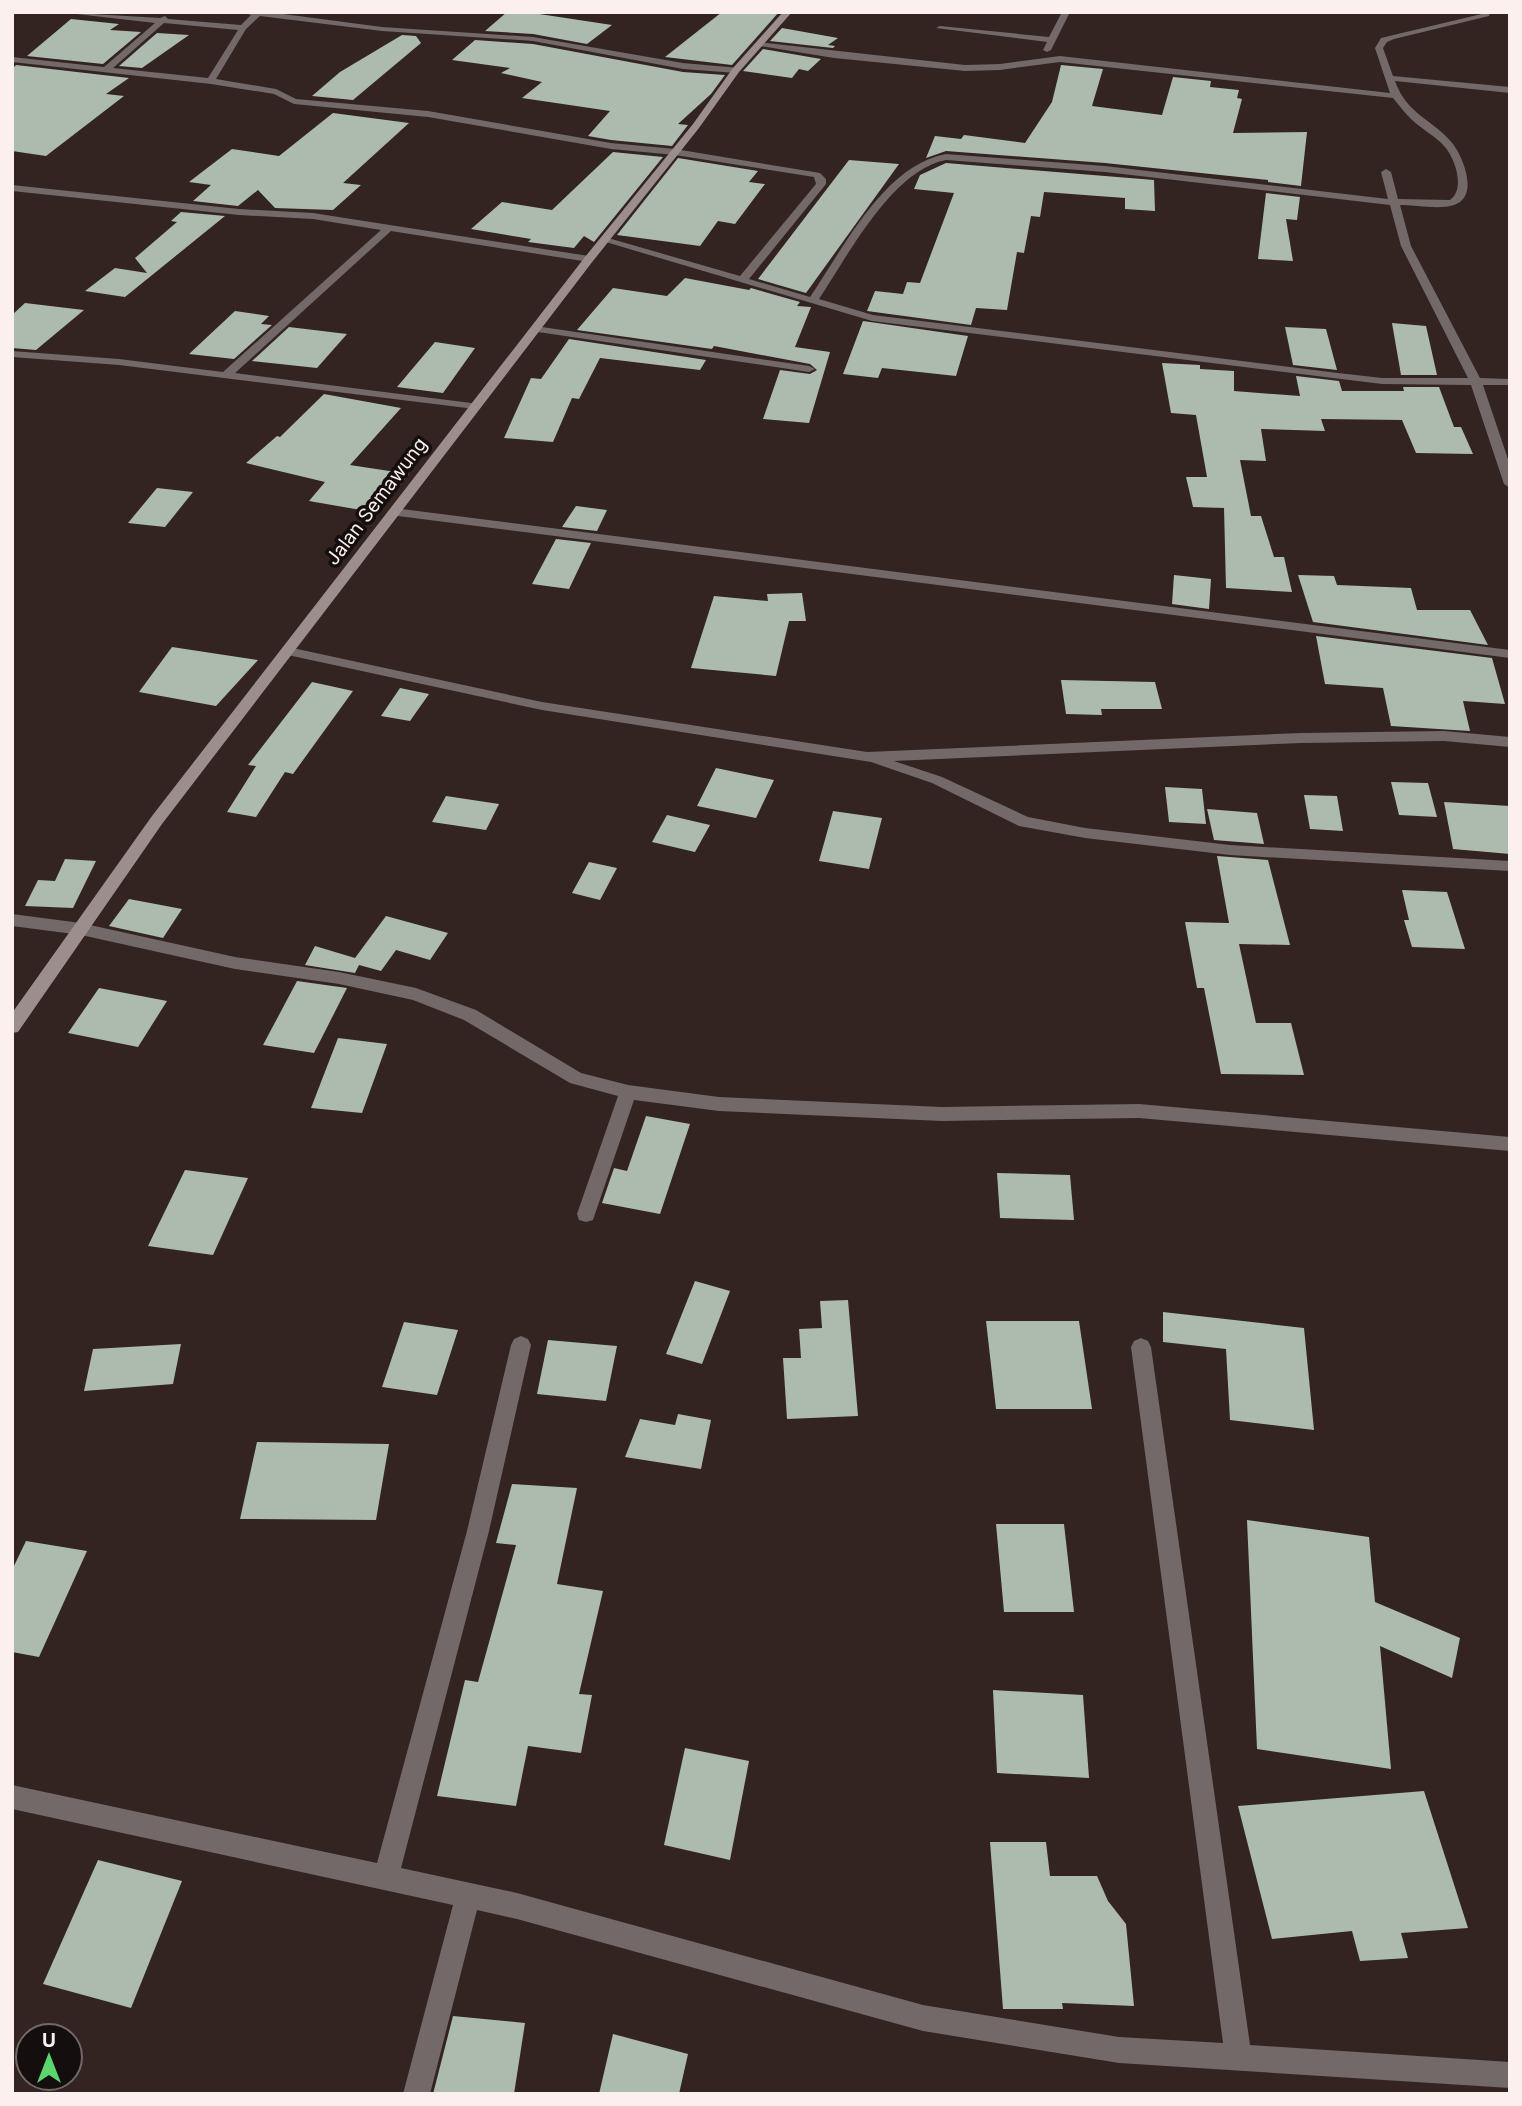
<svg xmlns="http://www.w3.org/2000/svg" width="1522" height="2106" font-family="Inter,sans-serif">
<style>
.building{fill:#acbbad}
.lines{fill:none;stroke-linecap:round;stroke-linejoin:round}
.street{fill:#726968;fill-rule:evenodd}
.secondary{fill:#9c8e8c;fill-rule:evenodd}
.labels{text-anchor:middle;stroke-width:7;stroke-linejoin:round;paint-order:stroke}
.far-street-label{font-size:19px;fill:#fcf0ef;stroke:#150e0e}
</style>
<rect width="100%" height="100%" fill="#332321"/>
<!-- building -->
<g class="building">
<path d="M507,12H526L612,25L587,44L533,34L485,31Z"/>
<path d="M722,12H779L732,65L665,57Z"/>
<path d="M71,19L119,24L110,30L141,32L103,64L27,56Z"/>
<path d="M782,28L838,38L828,45L835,46L833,48L770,41Z"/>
<path d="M157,33L189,35L142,68L119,66Z"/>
<path d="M402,35L416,36L421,43L353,100L312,96L340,72Z"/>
<path d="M475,40L533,44L683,72L725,75L711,94L678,124L688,125L672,146L611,140L588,136L610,111L522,98L542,82L501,73L510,68L452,60Z"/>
<path d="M763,49L821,59L808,71L799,69L792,78L743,71Z"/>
<path d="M16,65L129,78L106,94L124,96L46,156L12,151V69Z"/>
<path d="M1061,65L1103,69L1092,106L1162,115L1173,77L1211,81L1210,87L1239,90L1237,98L1242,99L1233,133L1307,132L1301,186L1268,182V180L1105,163L946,151L926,158L935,136L961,139L964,135L1025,143L1052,102Z"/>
<path d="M333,113L409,123L343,183L361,185L333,210L275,208L258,190L238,206L193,201L211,185L189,182L232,149L279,156Z"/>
<path d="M613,152L663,157L594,242L584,236L574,248L528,242L531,239L471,229L502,202L552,210Z"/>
<path d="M678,158L758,171L749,182L765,184L735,224L718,221L700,246L617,235Z"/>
<path d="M849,160L899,164L806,293L758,279Z"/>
<path d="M946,163L1154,180L1155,211L1125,209V198L1044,192L1040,217L1031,216L1024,253L1017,252L1007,310L976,308L971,325L867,311L875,291L903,294L907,282L920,283L954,193L914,189L920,175Z"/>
<path d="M1266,193L1300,197L1297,220L1286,219L1293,261L1258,259Z"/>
<path d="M181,212L225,216L125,297L85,291L115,268L147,273L135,258L177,222L171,221Z"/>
<path d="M685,278L749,290L751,288L800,302L797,306L811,307L795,347L830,352L809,423L763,419L780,370L810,374L817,370L810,364L714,346L712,349L577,330L613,288L667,296Z"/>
<path d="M25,303L84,310L36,350L12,348V315Z"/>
<path d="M235,311L269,316L261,324L272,325L234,359L189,354Z"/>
<path d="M863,321L968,336L956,376L882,368L878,378L843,374Z"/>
<path d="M1392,323L1426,326L1437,375H1401Z"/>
<path d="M289,327L347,334L317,368L252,361Z"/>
<path d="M1285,327L1326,329L1337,370L1293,365Z"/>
<path d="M569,339L706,360L700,370L600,358L579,399L572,398L553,442L504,438L531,378L541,379Z"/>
<path d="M435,342L475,348L443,393L397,387Z"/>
<path d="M1162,363L1200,365V369L1234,371V391L1300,396L1296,376L1339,381L1342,391H1404L1403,387H1439L1454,427H1461L1473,454L1416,453L1402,420L1321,419L1325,431L1261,429L1266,461L1240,460L1251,516H1261L1274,557H1284L1292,592L1226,588L1224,508L1193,507L1186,477H1207L1196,415L1171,413Z"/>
<path d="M324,394L401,408L350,465L409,474L378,513L309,501L325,482L246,463L277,436L280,437Z"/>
<path d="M157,488L193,492L165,527L128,523Z"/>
<path d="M576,506L607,510L597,531L562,527Z"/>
<path d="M556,539L591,543L569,589L532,584Z"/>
<path d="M1174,575L1211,579L1209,609L1172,604Z"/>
<path d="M1298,575L1334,576L1337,585L1411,588L1417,610H1470L1488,645L1313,622Z"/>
<path d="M802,593L806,621H789L776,676L691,668L714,596L768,601L767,594Z"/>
<path d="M1316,636L1492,658L1505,704L1463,701L1470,731L1391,726L1383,688L1325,684Z"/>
<path d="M172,647L258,660L216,706L139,692Z"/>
<path d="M1061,680L1155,682L1162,709H1101L1102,715L1066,714Z"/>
<path d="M312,682L353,691L293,774L285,772L256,817L227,812L256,766L248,765Z"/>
<path d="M400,688L429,694L410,721L381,716Z"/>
<path d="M716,768L774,780L756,818L697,806Z"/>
<path d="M1391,782L1428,783L1437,817L1399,815Z"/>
<path d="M1165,787L1202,789L1206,824L1169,822Z"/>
<path d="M1304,795L1337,796L1343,831L1310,829Z"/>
<path d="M446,796L499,804L486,830L432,822Z"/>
<path d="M1444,802L1510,806V854L1453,849Z"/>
<path d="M1207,809L1257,813L1264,844L1214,840Z"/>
<path d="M833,811L882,818L869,869L819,861Z"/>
<path d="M667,815L710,825L695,852L652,842Z"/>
<path d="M1217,856L1268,860L1290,945L1239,944L1256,1023H1291L1304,1075L1221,1074L1204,988H1197L1185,922L1229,923Z"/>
<path d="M65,859L96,861L73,908L25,906L38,880L55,881Z"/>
<path d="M589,862L617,868L600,900L572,893Z"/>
<path d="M1402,890L1447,892L1465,949L1412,947L1404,920H1409Z"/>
<path d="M129,899L182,909L163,938L109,926Z"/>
<path d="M386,916L448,933L430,960L396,950L381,971L359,965L355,973L305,965L315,946L355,958Z"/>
<path d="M297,981L347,988L314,1053L263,1045Z"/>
<path d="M99,988L167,1001L138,1047L68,1033Z"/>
<path d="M338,1038L387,1044L362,1113L311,1108Z"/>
<path d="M646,1116L690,1124L660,1214L602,1203L614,1168L627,1171Z"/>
<path d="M185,1170L248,1178L213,1255L148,1246Z"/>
<path d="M997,1173L1070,1175L1074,1220L1000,1218Z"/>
<path d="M695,1281L730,1291L702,1364L666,1354Z"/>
<path d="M848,1300L858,1416L787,1419L783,1358H801L799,1329L822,1328L820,1301Z"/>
<path d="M1163,1312L1304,1328L1314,1430L1230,1420L1226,1349L1163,1342Z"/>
<path d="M986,1321H1079L1092,1409H996Z"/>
<path d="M404,1322L458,1330L437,1395L382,1387Z"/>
<path d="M548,1340L617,1346L606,1401L537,1394Z"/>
<path d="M181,1344L173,1384L84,1391L93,1349Z"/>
<path d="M678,1414L711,1420L701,1469L625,1457L640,1419L675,1425Z"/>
<path d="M257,1442L389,1444L376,1520L240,1519Z"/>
<path d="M512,1484L577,1488L557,1584L603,1591L579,1694L592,1695L581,1753L528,1746L516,1806L437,1796L465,1680L478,1682L516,1545L496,1543Z"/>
<path d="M1247,1520L1369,1537L1375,1602L1460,1638L1452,1678L1380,1646L1391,1769L1257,1749Z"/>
<path d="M996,1524H1064L1074,1612H1004Z"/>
<path d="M26,1541L87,1551L39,1657L12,1652V1570Z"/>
<path d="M993,1690L1083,1695L1089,1778L997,1773Z"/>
<path d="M685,1748L749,1761L730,1860L664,1845Z"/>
<path d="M1424,1791L1468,1928L1401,1933L1408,1958L1360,1961L1352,1931L1272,1939L1238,1806Z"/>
<path d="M990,1842H1046L1050,1876H1097L1108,1901L1126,1924L1134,2006L1062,2003L1063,2009H1003Z"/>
<path d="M98,1860L182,1881L131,2008L43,1984Z"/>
<path d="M453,2016L525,2023L514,2094H433Z"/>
<path d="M613,2034L688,2054L679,2094H599Z"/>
</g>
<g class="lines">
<!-- street -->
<g class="street">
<path d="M12,12H18L12,16Z"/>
<path d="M59,12L160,18L165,16L168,19L241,25L251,15L243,12H268L382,27L533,37L683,63L739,68L736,73L683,69L533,41L382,31L260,16L246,29L216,79L276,89L296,99L428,111L611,143L675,149L820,173L826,179V184L749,279L810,297C843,249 884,165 946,154L1105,166L1388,199L1381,172L1386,169L1391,172L1398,199L1450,200C1465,190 1456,160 1445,147C1436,136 1421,129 1411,119C1405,113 1399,105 1393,98L1060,62L1000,70L965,71L834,58L760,46L757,42L965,65L1000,64L1060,56L1390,93L1375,48L1381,38L1490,12L1489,16L1394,39L1387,42L1383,48L1393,76L1510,87V93L1395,81C1407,115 1433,119 1453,144C1464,159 1479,197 1454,205C1439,210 1416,205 1400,205L1411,246L1480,378L1510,379V385H1483L1510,465V488L1504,484L1471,385L1382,384L872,321L599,240L608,238L740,276L816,184L814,177L675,155L611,149L428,117L294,104L274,94L211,84L12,62V57L104,67L155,23ZM164,23L238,30L208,78L113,68ZM946,160L1105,172L1390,205L1401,246L1468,378H1382L1338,373L873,315L819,299C847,257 892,170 946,160Z"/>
<path d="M1062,12H1070L1051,50L1047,52L1043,50L1047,42L936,28L940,26L1049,37Z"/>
<path d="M12,185L239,209L313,213L589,256L594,259L589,262L391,231L235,373L479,404V408L475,409L119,365L12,357V351L119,359L223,372L381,230L313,219L239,215L12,191Z"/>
<path d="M535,326L809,366L815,369L809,372L531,331V327Z"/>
<path d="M394,508L1510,650V658L390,515V509Z"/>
<path d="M288,647L542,702L867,752L1301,733L1444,731L1510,737V747L1444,741L1301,743L894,761L942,777L1028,817L1085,828L1230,845L1510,861V871L1230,855L1085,838L1019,826L932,783L871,762L542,710L283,654L281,651Z"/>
<path d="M12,914L81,923L235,957L339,972L416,988L476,1010L581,1073L628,1085L719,1097L942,1107L1139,1104L1510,1137V1151L1139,1118L942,1121L719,1111L634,1100L595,1214L593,1220L586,1222L579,1220L577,1214L618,1096L570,1083L464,1020L413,1000L339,984L235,969L81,935L12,926Z"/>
<path d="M521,1336L528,1339L531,1345L489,1531L401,1868L517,1893L923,2005L1119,2037L1223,2043L1131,1347L1134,1341L1141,1338L1148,1341L1151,1347L1250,2045L1510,2062V2088L1119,2063L923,2031L517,1919L477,1910L430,2094H403L453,1905L12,1809V1785L377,1863L467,1531L511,1345L514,1339Z"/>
</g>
<!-- secondary -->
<path class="secondary" d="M783,12H792L739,72L699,128L593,261L162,824L18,1032L12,1033V1013L152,816L585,257L693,124L733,68Z"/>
</g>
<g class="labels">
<!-- far-street labels -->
<g class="far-street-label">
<text transform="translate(376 501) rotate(-53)" y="7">Jalan Semawung</text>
</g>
</g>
<!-- border -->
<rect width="1522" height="2106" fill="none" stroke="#fcf0ef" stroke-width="28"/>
<!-- north arrow -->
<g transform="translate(49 2057)"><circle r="33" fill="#150e0e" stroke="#716868" stroke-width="2"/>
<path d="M0-5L12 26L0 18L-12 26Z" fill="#5bd56e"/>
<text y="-10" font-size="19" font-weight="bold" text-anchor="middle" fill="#fcf0ef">U</text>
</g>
</svg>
